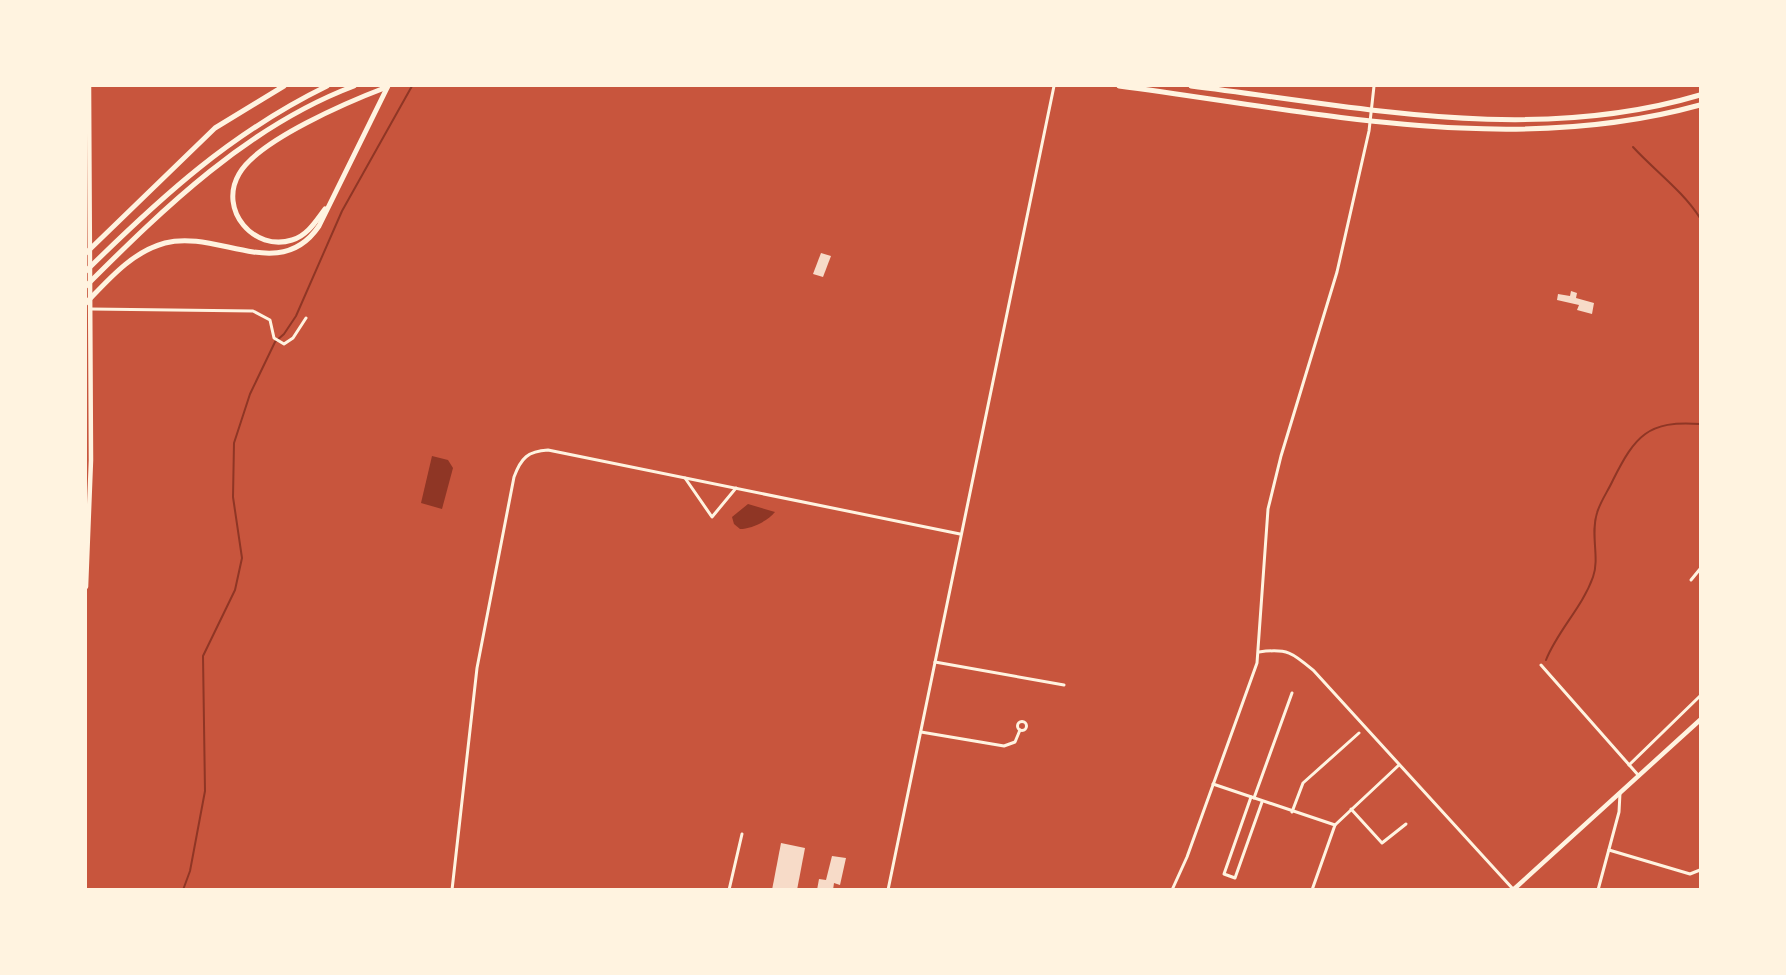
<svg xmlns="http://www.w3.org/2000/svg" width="1786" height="975" font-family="'Titillium Web',sans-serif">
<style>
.water{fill:#8f3625}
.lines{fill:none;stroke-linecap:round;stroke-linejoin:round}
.stream{stroke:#8f3625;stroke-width:2}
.building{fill:#f7dbc8}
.minor{stroke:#fff3e0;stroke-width:3}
.secondary{stroke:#fff3e0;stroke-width:4.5}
.trunk{stroke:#fff3e0;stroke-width:5}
</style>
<rect width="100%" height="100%" fill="#c8553d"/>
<!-- water -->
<g class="water">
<path d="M432,456L448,460L453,468L442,509L421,503Z"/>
<path d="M748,504L775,512C768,521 751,529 740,529L734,524L732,517Z"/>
</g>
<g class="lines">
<!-- stream -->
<g class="stream">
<path d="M1633,147C1655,171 1683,191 1700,218"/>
<path d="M1546,660C1558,630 1582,608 1593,577C1600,558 1590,534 1597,513C1600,502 1608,491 1613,480C1635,436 1648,420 1700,424"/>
<path d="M183,890L190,871L205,791L203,656L235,590L242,558L233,497L234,443L250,394L275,342L284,334L296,316L342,211L412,86"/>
</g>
</g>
<!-- building -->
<g class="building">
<path d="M821,253L831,256L823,277L813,274Z"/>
<path d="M1571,291L1577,293L1576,298L1594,303L1592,314L1577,310L1579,305L1557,300L1558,294L1570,296Z"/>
<path d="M781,843L805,848L797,890H772Z"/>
<path d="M832,856L846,858L840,885L834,883L833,890H817L819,879L826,880Z"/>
</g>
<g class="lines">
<!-- minor -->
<g class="minor">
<path d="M91,309L253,311L270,320L274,338L284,344L293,338L306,318"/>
<path d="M685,478L712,517L736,488"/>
<path d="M1691,580L1700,569"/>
<path d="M1259,652C1288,648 1293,653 1314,671L1513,889"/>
<path d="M935,662L1064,685"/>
<path d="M1541,665L1639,776"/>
<circle cx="1022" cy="726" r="4.5"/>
<path d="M921,732L1004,746L1015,742L1020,730"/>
<path d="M1629,765L1700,696"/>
<path d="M1213,784L1335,825L1312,890"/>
<path d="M1251,797L1224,874L1235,878L1262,802"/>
<path d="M1254,798L1292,693"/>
<path d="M1351,809L1382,843L1406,824"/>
<path d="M1292,812L1303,783L1359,733"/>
<path d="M1335,825L1399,765"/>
<path d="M1609,850L1690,874L1700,870"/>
<path d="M452,890L477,668L514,477C521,458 528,451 548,450L960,534"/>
<path d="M729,890L742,834"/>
<path d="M888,890L1054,86"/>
<path d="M1172,890L1187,857L1257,663L1268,509L1281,456L1337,272L1369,131L1374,86"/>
<path d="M1598,890L1619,812L1620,793"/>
</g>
<!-- secondary -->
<g class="secondary">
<path d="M86,587L91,460L89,86"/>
<path d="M1513,890L1700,720"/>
</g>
<!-- trunk -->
<g class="trunk">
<path d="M1119,86C1311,111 1509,158 1700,105"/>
<path d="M1191,86C1361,107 1532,145 1700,95"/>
<path d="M325,209C316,221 307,236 292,240C254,252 218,210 239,174C258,140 350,101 387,87"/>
<path d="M86,253L215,128L284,86"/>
<path d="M86,271C162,196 231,133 327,86"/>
<path d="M86,286C164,208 248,126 354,86"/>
<path d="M86,303C109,279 132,252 165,243C218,229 280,284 319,226L388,86"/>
</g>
</g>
<!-- border -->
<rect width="1786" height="975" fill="none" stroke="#fff3e0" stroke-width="174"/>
</svg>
